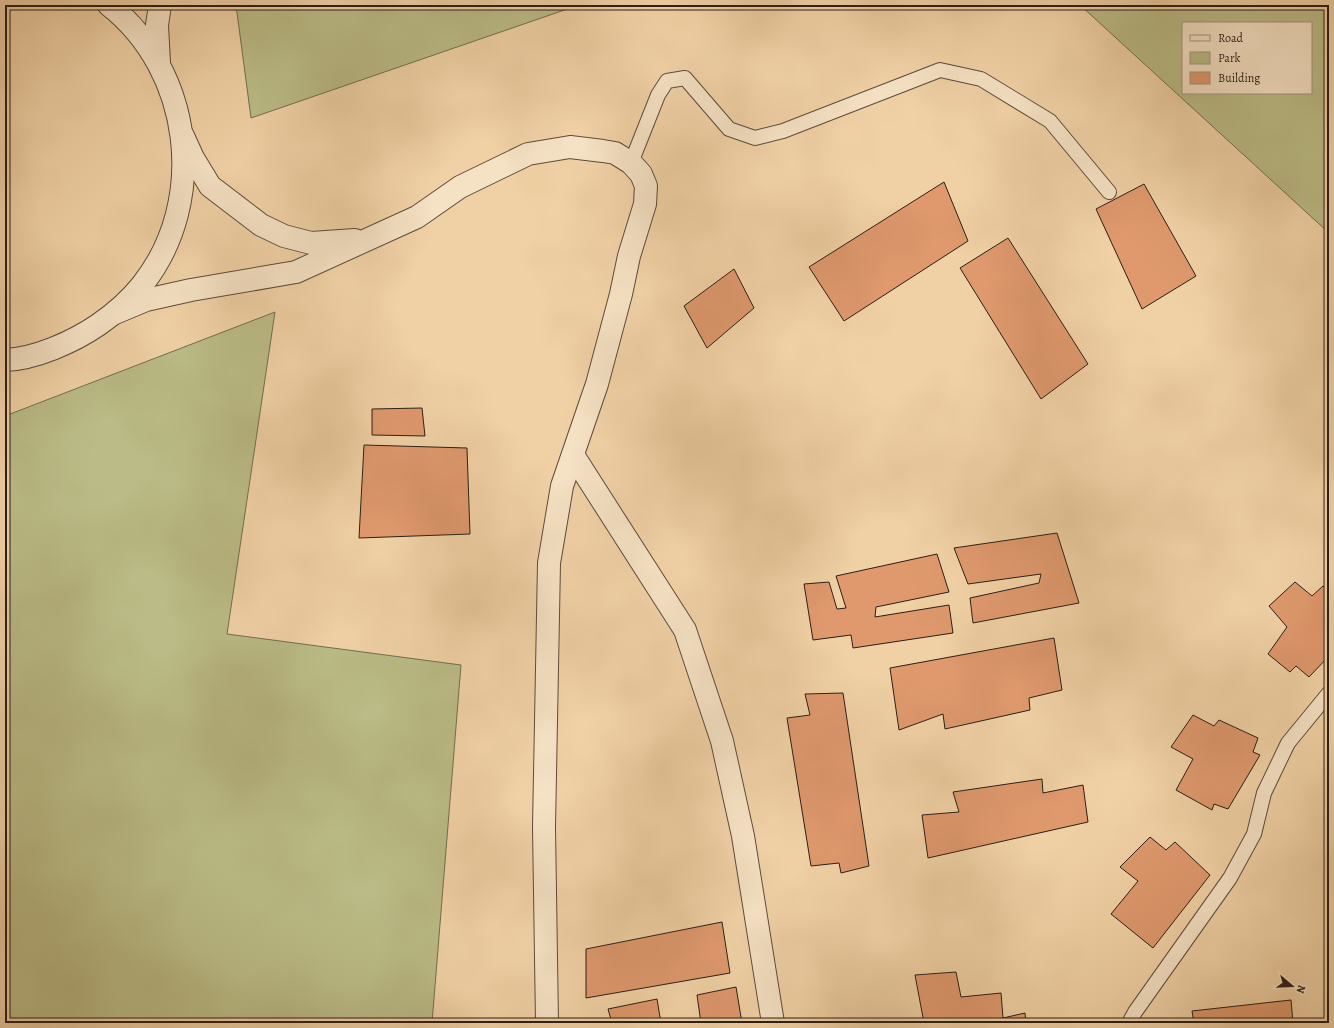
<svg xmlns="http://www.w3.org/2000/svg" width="1334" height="1028" font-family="Alegreya,serif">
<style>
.green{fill:#babb86;stroke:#726d50;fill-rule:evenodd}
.building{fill:#df996d;stroke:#2b1f19}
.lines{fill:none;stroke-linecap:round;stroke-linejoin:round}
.service-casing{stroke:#5c4c3c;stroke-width:16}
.minor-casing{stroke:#5c4c3c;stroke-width:24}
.tertiary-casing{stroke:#5c4c3c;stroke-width:24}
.service{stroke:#f5e1c4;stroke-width:14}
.minor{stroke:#f5e1c4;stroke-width:22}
.tertiary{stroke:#f5e1c4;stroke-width:22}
</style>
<rect width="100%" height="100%" fill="#f0d1a5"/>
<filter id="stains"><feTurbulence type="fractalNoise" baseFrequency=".005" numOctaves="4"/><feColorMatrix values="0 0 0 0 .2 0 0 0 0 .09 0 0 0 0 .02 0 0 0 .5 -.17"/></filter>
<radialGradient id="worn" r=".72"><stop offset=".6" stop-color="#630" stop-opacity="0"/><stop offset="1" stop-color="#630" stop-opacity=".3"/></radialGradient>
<!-- green -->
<g class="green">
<path d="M236,5H579L251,118Z"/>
<path d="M1080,5H1329V233ZM1183,23H1311V93H1183Z"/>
<path d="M275,312L227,634L461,665L432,1023H5V416Z"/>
</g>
<!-- building -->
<g class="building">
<path d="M944,182L968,241L844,321L809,267Z"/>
<path d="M1144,184L1196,276L1142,309L1096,209Z"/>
<path d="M1008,238L1088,364L1041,399L960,268Z"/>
<path d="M734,269L754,308L707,348L684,306Z"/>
<path d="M422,408L425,436L372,435V409Z"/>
<path d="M364,445L467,448L470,534L359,538Z"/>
<path d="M1057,533L1079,603L973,623L970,598L1039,583L1041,574L968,584L954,548Z"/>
<path d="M937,554L949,592L876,607L875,617L949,605L953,633L853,648L851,635L813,640L804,584L829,582L837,609L846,608L836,576Z"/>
<path d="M1295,582L1312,596L1323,586L1329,592V656L1309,677L1296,666L1290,672L1268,654L1287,627L1269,606Z"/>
<path d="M1054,638L1062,690L1029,698L1030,710L945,729L943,714L899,730L890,668Z"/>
<path d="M843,693L869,866L841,873L839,863L811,866L787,718L810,715L805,694Z"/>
<path d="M1193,715L1214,726L1219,720L1258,738L1253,752L1260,755L1228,809L1214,804L1212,810L1176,790L1193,759L1171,747Z"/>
<path d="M1042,779L1043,793L1083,785L1088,822L928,858L922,815L959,812L953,792Z"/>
<path d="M1150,837L1166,850L1175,842L1210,875L1153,948L1111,914L1138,881L1120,867Z"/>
<path d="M722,922L730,973L586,998V949Z"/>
<path d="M956,972L961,997L1001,993L1003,1018L1025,1013L1026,1023H924L915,975Z"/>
<path d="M736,987L742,1023H701L697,995Z"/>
<path d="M657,999L661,1023H612L608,1009Z"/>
<path d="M1291,1000L1293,1023H1194L1192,1011Z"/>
</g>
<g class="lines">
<!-- service casing -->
<g class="service-casing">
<g id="service">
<path d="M631,163L658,95L667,81L685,78L729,129L755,138L783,131L940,70L981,79L1050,121L1109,192"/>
<path d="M1129,1023L1135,1012L1230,878L1254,834L1264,793L1288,743L1329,693"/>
</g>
</g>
<!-- minor casing -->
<g class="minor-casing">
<g id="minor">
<path d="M183,136L193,158L210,186L261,225L284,236L311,243L355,240"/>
<path d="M115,313L146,300L191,290L296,272L417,217L460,187L528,154L570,147L603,151L615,153L631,163L641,174L646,186L645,204L629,256L621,294L597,384L562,486L549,563L544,827L547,1023"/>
<path d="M573,455L685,630L722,741L743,836L773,1023"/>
</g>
</g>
<!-- tertiary casing -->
<g class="tertiary-casing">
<g id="tertiary">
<path d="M159,63L157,25L160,5"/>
<path d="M5,360C35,359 73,342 98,325C114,314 130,300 142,285C209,201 192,70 109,5"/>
</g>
</g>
<!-- service -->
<use href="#service" class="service"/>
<!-- minor -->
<use href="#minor" class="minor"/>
<!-- tertiary -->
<use href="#tertiary" class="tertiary"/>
</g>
<!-- margin -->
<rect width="1334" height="1028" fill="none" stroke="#f0d1a5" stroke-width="20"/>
<rect x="6" y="6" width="1322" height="1016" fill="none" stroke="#2b1f19" stroke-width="2"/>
<rect x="10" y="10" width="1314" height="1008" fill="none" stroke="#2b1f19"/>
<!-- legend -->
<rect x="1182" y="22" width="130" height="72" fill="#f5e1c4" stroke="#a49380"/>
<rect x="1190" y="35" width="20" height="6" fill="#f5e1c4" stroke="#a49380"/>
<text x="1218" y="42" font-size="12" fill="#2b1f19">Road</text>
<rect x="1190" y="52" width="20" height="12" fill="#babb86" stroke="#a49380"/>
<text x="1218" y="62" font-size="12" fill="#2b1f19">Park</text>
<rect x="1190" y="72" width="20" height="12" fill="#df996d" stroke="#a49380"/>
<text x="1218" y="82" font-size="12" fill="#2b1f19">Building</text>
<!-- north arrow -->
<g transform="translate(1292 986) rotate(109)" stroke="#f5e1c4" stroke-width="3" paint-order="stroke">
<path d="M0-3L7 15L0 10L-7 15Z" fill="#2b1f19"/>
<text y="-6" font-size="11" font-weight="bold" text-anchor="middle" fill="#2b1f19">N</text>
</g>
<rect width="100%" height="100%" filter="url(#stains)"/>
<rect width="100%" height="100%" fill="url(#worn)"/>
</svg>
